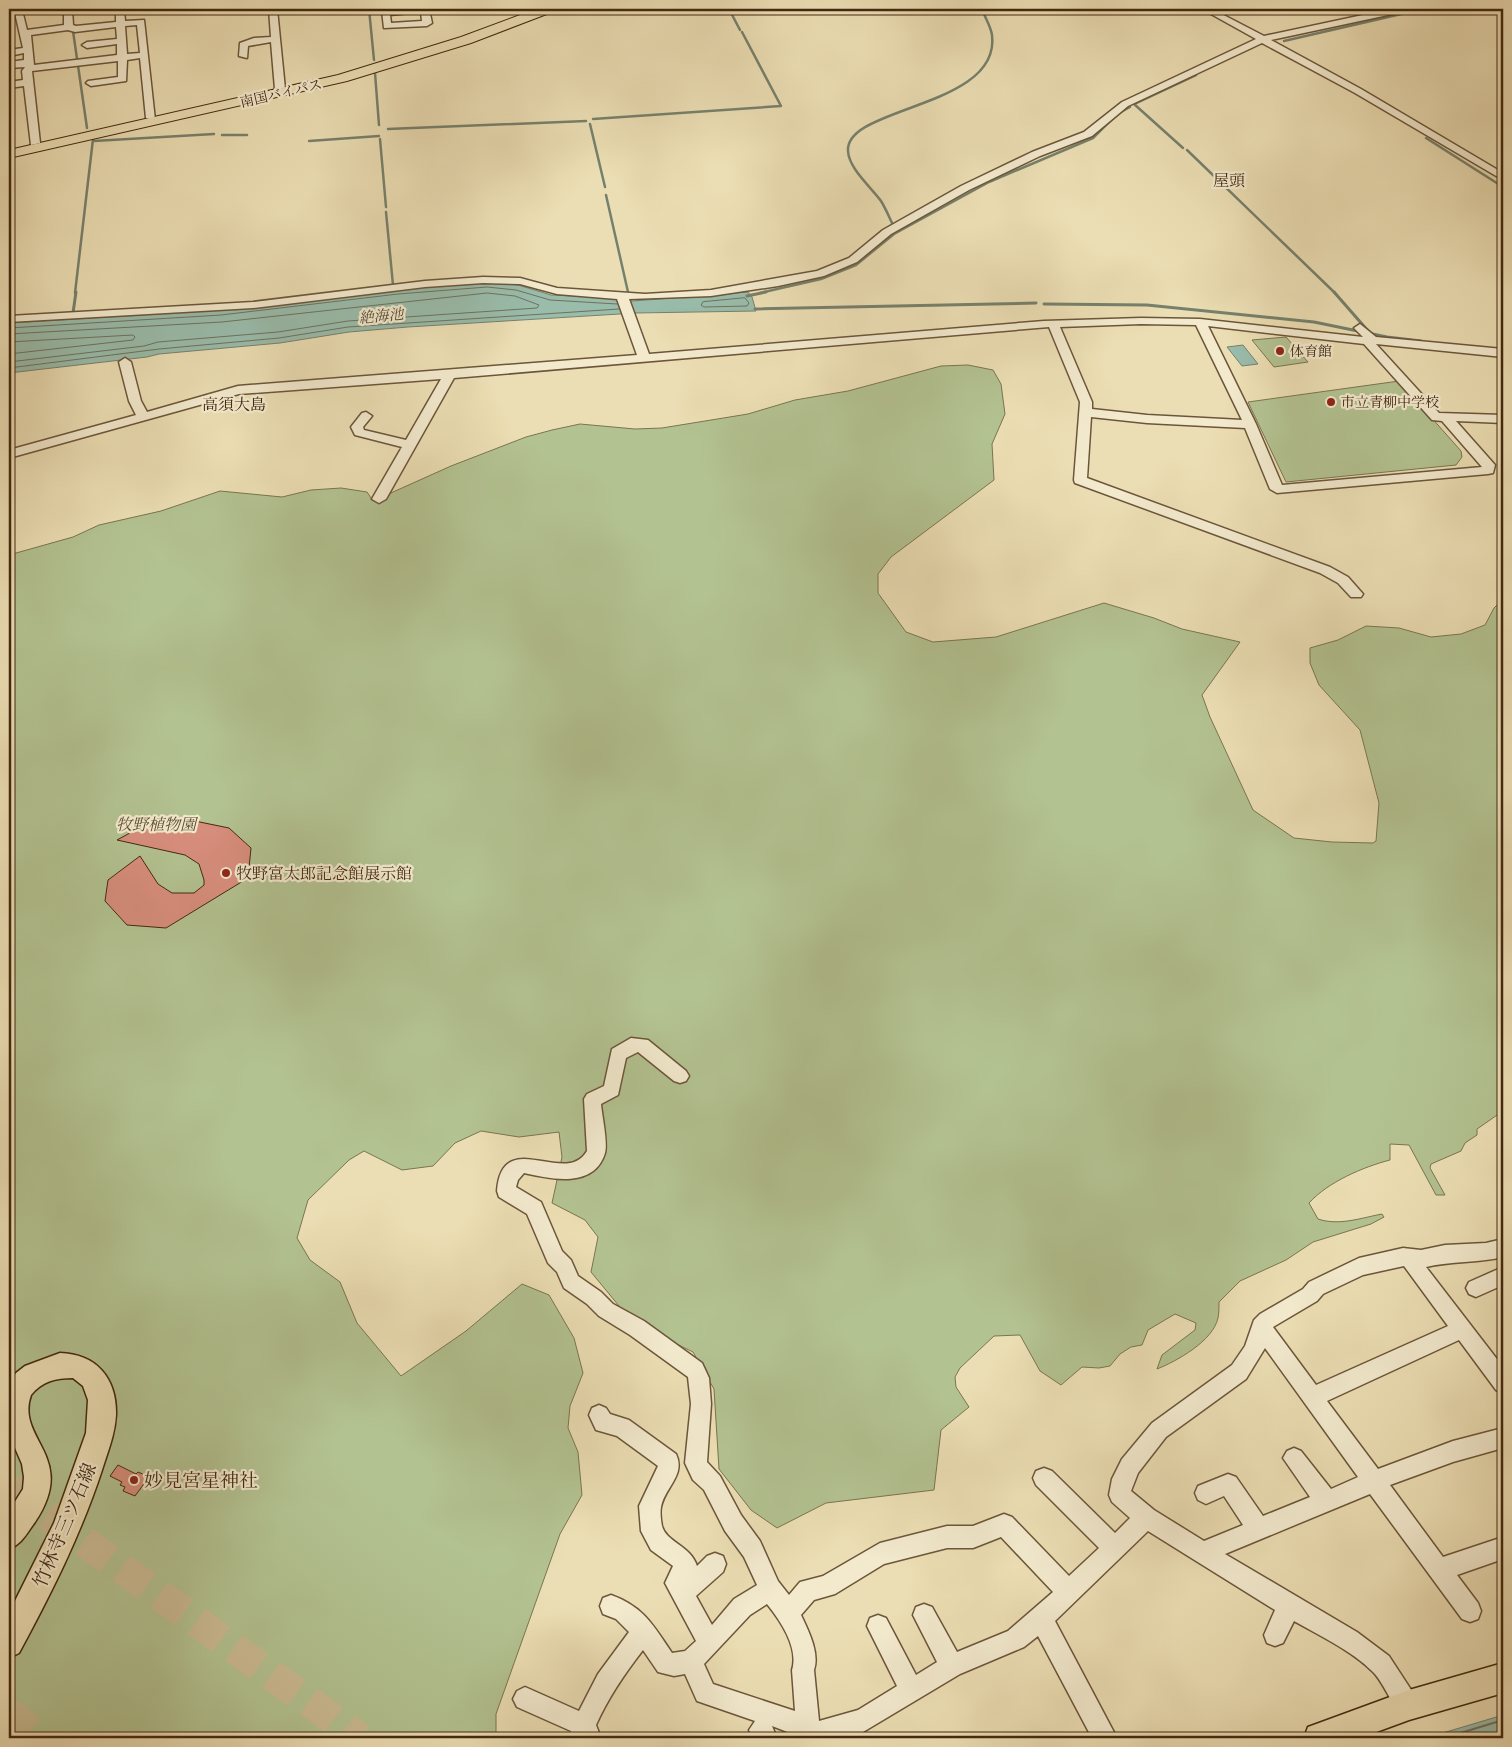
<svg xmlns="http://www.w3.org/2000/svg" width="1512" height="1747" font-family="'Libre Bodoni','Noto Serif JP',serif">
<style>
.green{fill:#b3c291;stroke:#7a7551}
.water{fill:#99bcab;stroke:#76816d}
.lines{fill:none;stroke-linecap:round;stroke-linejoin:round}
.shore-far1{stroke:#6e725e;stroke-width:1}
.shore{stroke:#6e725e;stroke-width:2}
.stream-far1{stroke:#76816d;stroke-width:2.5}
.stream{stroke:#76816d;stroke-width:3}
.building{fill:#d88e7d;stroke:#422811}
.major-tunnel{stroke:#caba93;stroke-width:28;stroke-dasharray:28 14;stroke-linecap:butt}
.highway-tunnel{stroke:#caba93;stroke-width:31;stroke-dasharray:31 15;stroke-linecap:butt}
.minor-casing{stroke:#6c563a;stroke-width:3}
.major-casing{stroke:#422811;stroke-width:3}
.highway-casing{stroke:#422811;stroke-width:2}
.minor{fill:#f3eace;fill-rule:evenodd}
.major{fill:#ecdeb4;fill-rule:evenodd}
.highway{fill:#ecdeb4;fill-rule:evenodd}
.tram{stroke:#422811;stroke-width:1}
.poi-dot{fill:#8f2418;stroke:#f3eace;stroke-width:2}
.labels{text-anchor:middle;stroke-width:4.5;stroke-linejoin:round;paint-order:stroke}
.far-street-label{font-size:14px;fill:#422811;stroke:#f3eace}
.far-poi-label{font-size:14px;fill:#422811;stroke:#f3eace;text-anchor:start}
.far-water-label{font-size:15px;font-style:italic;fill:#584d38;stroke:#f3eace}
.far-quarter-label{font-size:16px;fill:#422811;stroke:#f3eace}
.park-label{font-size:16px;font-style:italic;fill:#5e4e31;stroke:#f3eace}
.poi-label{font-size:16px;fill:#422811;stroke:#f3eace;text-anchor:start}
.near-poi-label{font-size:19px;fill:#422811;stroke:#f3eace;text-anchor:start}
.near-street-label{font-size:19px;fill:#422811;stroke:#f3eace}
</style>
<rect width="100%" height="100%" fill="#ecdeb4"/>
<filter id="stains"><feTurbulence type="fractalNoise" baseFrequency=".004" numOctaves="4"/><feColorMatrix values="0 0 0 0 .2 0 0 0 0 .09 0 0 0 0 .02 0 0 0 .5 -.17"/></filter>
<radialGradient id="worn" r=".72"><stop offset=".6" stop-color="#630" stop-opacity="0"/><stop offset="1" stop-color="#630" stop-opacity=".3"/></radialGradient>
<!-- green -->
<g class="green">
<path d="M1286,337L1308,362L1274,367L1252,340Z"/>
<path d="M968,365L993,370L1001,384L1005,414L992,444L994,480L891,557L878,574V593L906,632L933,642L996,637L1104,603L1154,618L1182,629L1240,642L1202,695L1210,717L1253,810L1294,838L1332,842L1373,843L1376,841L1379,803L1360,730L1319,685L1310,663V648L1338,640L1366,626L1399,628L1431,637L1461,634L1485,625L1494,608L1503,599V1111L1477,1129V1135L1465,1143L1461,1151L1431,1164L1430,1168L1445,1195H1436L1409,1145L1390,1144V1160C1363,1167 1328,1182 1309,1203L1318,1219C1339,1226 1361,1218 1382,1214L1384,1217L1371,1224L1313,1242L1286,1260L1240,1281L1219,1302C1219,1307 1219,1313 1218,1318C1213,1341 1177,1361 1157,1369L1162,1355L1195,1330L1196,1323L1175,1314L1148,1330L1142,1345L1131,1347L1120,1354L1110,1366L1099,1368L1082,1367L1061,1385L1040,1371L1020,1335L994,1336L960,1368L955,1377L956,1387L969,1407L941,1430L934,1490L826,1503L777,1528L751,1510L719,1469L714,1389L693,1352L656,1334L624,1312L591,1272L598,1237L585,1220L552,1203L562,1157L559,1132L519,1137L481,1131L455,1143L433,1166L402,1170L364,1151L349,1160L308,1200L297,1238L310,1260L340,1282L357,1323L401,1376L466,1331L522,1284L549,1295L574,1338L583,1373L570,1406L568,1428L578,1452L582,1495L560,1534L496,1714V1738H9V555L73,537L99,525L161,511L220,491L282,497L311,490L341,488L367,492L373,501L451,466L526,437L552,430L580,424L635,429L662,428L748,414L795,400L848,391L941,366Z"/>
<path d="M1399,381L1461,451L1462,457L1456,465L1286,482L1248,402Z"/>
</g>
<!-- water -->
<g class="water">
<path d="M487,282L518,285L551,295L601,297L633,301L748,292L752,297L756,311L636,313L408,327L349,332L280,343L159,354L147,357L9,373V323L221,310L397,289Z"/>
<path d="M1243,345L1258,364L1242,366L1227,347Z"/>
<path d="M1503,1715V1738H1426Z"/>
</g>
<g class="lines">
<!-- shore-far1 -->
<g class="shore-far1">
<path d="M745,298L749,303L747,306L704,307L701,305L703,302Z"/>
<path d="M9,328L221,315L398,294L487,287L516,290L550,300L617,304"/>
<path d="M9,334L222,322L487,293L515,296L539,305L537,308L348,321L278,332L158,342L144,346L9,362"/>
<path d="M9,342L133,335L135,337L133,340L9,354"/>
<path d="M9,368L159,349L279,338L348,327L619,309"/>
</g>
<!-- shore -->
<path class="shore" d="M1444,1738L1503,1720"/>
<!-- stream-far1 -->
<g class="stream-far1">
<path d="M369,9L374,60"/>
<path d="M729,9L740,30"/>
<path d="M73,31L87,128"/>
<path d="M1284,41L1423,9"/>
<path d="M375,73L379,125"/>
<path d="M1119,113L1130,107"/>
<path d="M593,119L781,106L742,32"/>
<path d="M590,124L605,187"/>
<path d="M388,129L586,121"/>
<path d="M222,135H247"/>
<path d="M1426,138L1503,187"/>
<path d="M380,139L386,207"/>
<path d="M94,141L214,134"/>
<path d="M309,141L379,136"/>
<path d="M1183,148L1134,104L1196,75"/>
<path d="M1187,150L1335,293"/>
<path d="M606,195L628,292"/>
<path d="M386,212L393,285"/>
<path d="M893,225C889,217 886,209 881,201C871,187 849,169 848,151C845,106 1001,108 992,35C991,28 987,21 984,14L988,9"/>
<path d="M75,293L93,139"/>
<path d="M760,293L821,279L856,265L894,234L989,182L1093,138L1114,117"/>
</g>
<!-- stream -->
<g class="stream">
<path d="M1334,292L1369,332"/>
<path d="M747,296L766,292"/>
<path d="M1044,304L1147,305L1314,322L1387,337L1421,341"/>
<path d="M755,309L1036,303"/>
<path d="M73,313L76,292"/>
</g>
</g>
<!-- building -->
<g class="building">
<path d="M185,819L229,828L251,848L248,878L166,928L127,925L105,901L108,880L140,856L158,884L172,893H194L204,885V880L199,864L185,855L117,840L139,828L160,820Z"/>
<path d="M118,1465L136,1474L138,1472L149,1477L135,1496L123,1491L125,1487L120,1485L122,1482L110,1476Z"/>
</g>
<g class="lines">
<!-- major-tunnel -->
<path class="major-tunnel" d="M9,1712L43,1738"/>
<!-- highway-tunnel -->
<path class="highway-tunnel" d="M9,1488L360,1738"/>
<!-- minor casing -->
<g class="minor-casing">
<g id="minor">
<path d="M10,9L22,10L27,30L64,25V9H72L73,25L76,26L116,22V9H124L125,21L144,20L155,120L146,118L140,58L127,60L126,81L91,86L86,83L88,81L118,77V61L32,71L40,143L31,145L24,86L9,88V82L23,80L22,71L25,67L9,68V62L24,60V53L9,56V50L23,48L15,13ZM137,25L140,53L127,54L125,26ZM116,27L117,39L87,42L82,45L87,48L117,44V55L34,65L31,35L68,30L75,32Z"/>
<path d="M269,9H277L285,89L280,92L275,89L271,42L248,46L247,58L239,56L240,43L254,38L271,37Z"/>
<path d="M400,9H429L432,23L427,26L384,28L382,11ZM421,12L422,21L391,23L390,15Z"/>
<path d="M1202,9H1212L1264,36L1391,9H1406L1402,12L1271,40L1361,89L1503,173V180L1355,93L1262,43L1128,106L1092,136L1040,156L969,190L891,234L857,262L824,276L778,286L711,296L629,299L649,354L1044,321L1141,318L1200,319L1363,337L1354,328L1360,324L1376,337L1503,349V357L1376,344L1439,413L1503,415V423L1456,421L1495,465L1493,473L1488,474L1277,493L1270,489L1245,428L1147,423L1091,417L1087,478L1330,567L1348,577L1363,594L1361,597H1351L1338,583L1320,573L1075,483L1074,480L1080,402L1049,327L454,378L386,499L379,503L372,499L402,447L355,435L351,427L362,413L366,412L372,416L363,427L364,430L406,440L441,379L239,394L9,458V450L136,415L129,401L119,362L125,358L131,362L141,401L147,412L238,386L637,355L617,299L557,294L520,284L483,283L425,287L253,308L9,322V316L253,302L425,281L483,277L520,278L557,288L645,294L711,290L817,271L849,258L883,230L961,186L1032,152L1084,132L1122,102L1256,39ZM1141,324L1196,325L1242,420L1147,415L1092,409V402L1060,327ZM1208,326L1364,344L1432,420L1442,421L1482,467L1282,485L1256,424Z"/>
<path d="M631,1038L648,1040L686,1071L689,1076L686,1081L680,1083L674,1081L638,1052L626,1058L618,1095L601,1104C602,1116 608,1143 605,1153C594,1189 551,1179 524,1173L518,1180L516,1187L541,1202L562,1251L571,1260L578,1276L601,1292L613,1304L644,1321L702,1363L709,1378L711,1404L707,1462L720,1476L741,1515L760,1541L778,1581L789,1595L800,1582L823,1576L880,1543L947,1526H973L1004,1514L1012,1517L1069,1576L1099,1548L1036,1485L1033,1478L1036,1471L1044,1468L1052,1471L1115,1533L1130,1518L1112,1502L1109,1495L1112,1479L1122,1459L1152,1423L1232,1365L1245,1346L1254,1320L1260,1314L1303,1289L1309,1282L1359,1258L1403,1248L1421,1250L1445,1245L1486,1243L1503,1239V1257C1478,1263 1452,1261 1426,1267L1503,1367V1393L1496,1390L1459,1340L1327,1401L1378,1469L1453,1441L1503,1428V1448L1453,1462L1390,1485L1443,1557L1503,1537V1559L1457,1575L1478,1603L1481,1611L1478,1619L1470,1622L1462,1619L1370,1494L1225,1554L1357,1632L1389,1656L1421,1705L1417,1713L1409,1717C1391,1709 1386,1685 1373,1672C1351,1650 1320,1636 1294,1621L1283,1643L1275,1646L1267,1643L1264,1635L1275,1610L1148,1531L1055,1621L1117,1738H1092L1038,1636L1024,1647L960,1674L863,1732L841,1738H803L772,1726L777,1738H753L749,1730L755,1721L697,1701L685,1674L674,1676L658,1672L643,1650C625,1673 608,1698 596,1725L601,1738H568L571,1731L517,1707L513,1699L517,1691L525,1687L579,1711L598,1674L629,1632L616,1619L603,1614L600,1606L603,1598L611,1595C644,1607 653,1625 672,1653L685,1651L696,1641L665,1583L673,1566L651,1550L641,1531L639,1506L658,1466L617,1436L596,1430L589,1415L592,1408L599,1405L606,1408L610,1414L629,1420L676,1454C686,1475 665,1487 661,1507C660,1512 661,1521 662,1526C666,1542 691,1546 697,1566L707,1556L715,1553L723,1556L726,1564L723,1572L696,1596L712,1625L734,1599L757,1585L744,1557L725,1531L704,1490L693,1480L685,1463L691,1404L688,1377L630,1335L599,1316L587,1304L564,1288L557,1272L548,1263L527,1214L499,1197L497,1191C502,1125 566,1188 587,1151L584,1099L587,1094L604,1086L612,1049ZM1404,1266L1448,1326L1316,1385L1273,1327L1317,1301L1323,1294L1363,1275ZM1265,1348L1358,1477L1331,1489L1301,1451L1294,1448L1287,1451L1283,1458L1310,1497L1263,1516L1236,1477L1228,1474L1198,1486L1195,1493L1198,1500L1206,1504L1224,1496L1243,1525L1204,1541L1154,1510L1131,1491L1138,1473L1166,1437L1246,1379ZM1001,1537L1053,1592L1008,1631L957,1652L932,1607L924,1604L916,1607L913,1615L937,1662L916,1675L886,1618L878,1615L870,1618L867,1626L897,1686L858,1710L819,1721L814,1670C820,1653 808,1630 801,1615L814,1600L835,1594L884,1564L947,1548H973ZM767,1604C780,1620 799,1648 792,1670L795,1711L713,1684L704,1664L750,1615Z"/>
<path d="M1503,1267V1285L1476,1297L1469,1294L1466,1288L1469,1282Z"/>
</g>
</g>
<!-- major casing -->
<g class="major-casing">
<g id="major">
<path d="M60,1353C96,1354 117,1378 116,1415C115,1434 108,1451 102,1470C81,1534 51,1594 19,1653L9,1658V1613L54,1523L86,1433L88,1400L83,1386L73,1378C56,1378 42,1381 31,1395C15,1440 79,1456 35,1522C27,1533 22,1544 9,1549V1511L23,1489L24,1477L22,1464L9,1434V1383L16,1373L25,1366Z"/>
<path d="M1503,1663V1693L1409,1720L1360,1738H1304L1308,1727L1319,1723L1409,1690Z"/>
</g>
</g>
<!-- highway casing -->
<g class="highway-casing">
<g id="highway">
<path d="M9,9H19L9,14Z"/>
<path d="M536,9H554L552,12L471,43L347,81L9,158V150L338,75L461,37Z"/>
</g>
</g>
<!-- minor -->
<use href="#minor" class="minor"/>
<!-- major -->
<use href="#major" class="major"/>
<!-- highway -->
<use href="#highway" class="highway"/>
<!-- tram -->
<path class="tram" d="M9,13L23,9"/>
</g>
<!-- markers -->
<g class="poi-dot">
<circle cx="1280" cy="351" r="5"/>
<circle cx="1331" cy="402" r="5"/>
<circle cx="226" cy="873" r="5"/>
<circle cx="134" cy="1480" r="5"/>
</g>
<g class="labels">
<!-- far-street labels -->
<g class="far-street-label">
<text transform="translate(281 93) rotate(-13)" y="5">南国バイパス</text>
</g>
<!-- far-poi labels -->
<g class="far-poi-label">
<text x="1290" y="356">体育館</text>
<text x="1341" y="407">市立青柳中学校</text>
</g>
<!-- far-water labels -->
<g class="far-water-label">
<text transform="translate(381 316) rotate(-6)" y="5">絶海池</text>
</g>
<!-- far-quarter labels -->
<g class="far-quarter-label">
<text x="1229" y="186">屋頭</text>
<text x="234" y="410">高須大島</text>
</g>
<!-- park labels -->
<g class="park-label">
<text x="156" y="830">牧野植物園</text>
</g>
<!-- poi labels -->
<g class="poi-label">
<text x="236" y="879">牧野富太郎記念館展示館</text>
</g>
<!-- near-poi labels -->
<g class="near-poi-label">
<text x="144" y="1487">妙見宮星神社</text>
</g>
<!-- near-street labels -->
<g class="near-street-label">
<text transform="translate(64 1525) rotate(-67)" y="7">竹林寺三ツ石線</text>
</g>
</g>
<!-- margin -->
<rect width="1512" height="1747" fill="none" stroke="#ecdeb4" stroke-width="30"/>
<rect x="10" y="10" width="1492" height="1727" fill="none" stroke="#422811" stroke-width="2.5"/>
<rect x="15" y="15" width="1482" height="1717" fill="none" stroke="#422811"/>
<rect width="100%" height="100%" filter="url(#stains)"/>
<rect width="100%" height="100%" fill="url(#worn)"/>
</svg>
